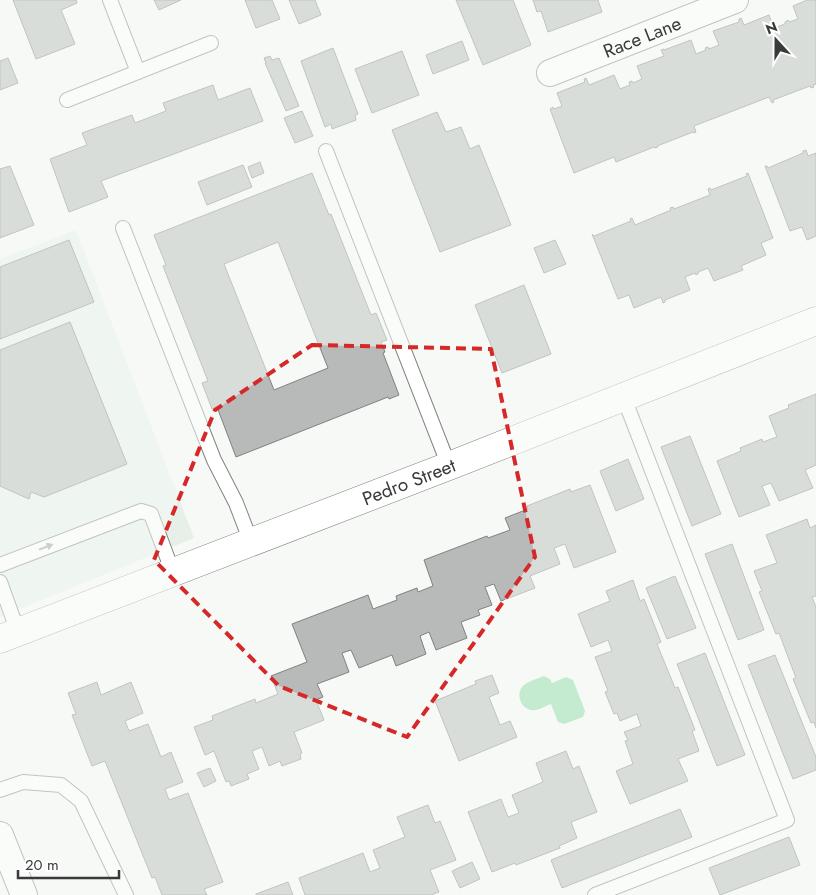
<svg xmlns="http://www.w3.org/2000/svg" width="816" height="895" font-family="Jost,sans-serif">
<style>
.built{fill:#e6efe8}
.water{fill:#87da9f}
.building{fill:#b7bab8;stroke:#808281;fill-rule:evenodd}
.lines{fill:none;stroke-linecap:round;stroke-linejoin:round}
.lane-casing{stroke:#818381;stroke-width:16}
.street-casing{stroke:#818381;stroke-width:28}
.secondary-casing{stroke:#818381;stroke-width:29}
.lane{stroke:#fff;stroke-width:14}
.street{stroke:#fff;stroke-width:26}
.secondary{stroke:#fff;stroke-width:28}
.oneway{fill:#9c9c9c}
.marked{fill:none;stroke:#d62828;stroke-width:4;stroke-dasharray:10 6;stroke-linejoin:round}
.labels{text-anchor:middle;stroke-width:4;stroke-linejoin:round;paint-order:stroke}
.street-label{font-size:19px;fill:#393a39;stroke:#fff}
</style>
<rect width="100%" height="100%" fill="#f6f9f6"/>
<!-- built -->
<path class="built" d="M76,230L194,538L0,617V259Z"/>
<!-- water -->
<path class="water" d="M544,676L550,679L552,683L566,677L573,680L585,711L583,717L564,724L558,722L551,704C545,706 538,711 531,710C521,708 516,695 522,687C527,681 537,679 544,676Z"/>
<!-- building -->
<g class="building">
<path d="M13,0H76L77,3L61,10L75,44L36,59Z"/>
<path d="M154,0H181L159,10Z"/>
<path d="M245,0H272L280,19L256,28Z"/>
<path d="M289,0H315L321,15L299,24Z"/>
<path d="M456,0H513L531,45L483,65Z"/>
<path d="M533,0H598L602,12L548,32L541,11L537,12Z"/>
<path d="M807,0H816V84L813,85L814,87L811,88L810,86L773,100L774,102L772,103L769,97L694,126L696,132L694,133L693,132L657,146L658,147L655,148L654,147L616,162L614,157L574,173L550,109L553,107L554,109L562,106L557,93L585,82L584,79L586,78L589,85L614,75L620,89L630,85L629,82L632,81L633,83L642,79L637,66L664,56L661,50L664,49V50L691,40L696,54L706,50L705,48L708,47L709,49L719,45L713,31L739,22V19L741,18L744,25L769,15L774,28L785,24V22L788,20L789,22L798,19L793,6Z"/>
<path d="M462,41L469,60L433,74L426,55Z"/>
<path d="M333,48L358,114L355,115L356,120L332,129L331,124L325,127L301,61Z"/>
<path d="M402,51L419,95L372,113L355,69Z"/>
<path d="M270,56L272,60L279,58L299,106L286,111L265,63H266L264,58Z"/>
<path d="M8,58L18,83L0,90V61Z"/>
<path d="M213,85L218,100L250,88L263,121L101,181L108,197L69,212L50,159L87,145L82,133L132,115L135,123L166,111L163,103Z"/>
<path d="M302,111L313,136L295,143L284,118Z"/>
<path d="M437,112L446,132L461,127L470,149L479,145L511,225L440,252L392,130Z"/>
<path d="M806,150L808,156L816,153V236L807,240L802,227L790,231L765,166H767L768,168L803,153V151Z"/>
<path d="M260,162L264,173L252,178L248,167Z"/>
<path d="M243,165L252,187L207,205L198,182Z"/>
<path d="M10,166L34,225L0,238V169Z"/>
<path d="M312,173L329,215L331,214L371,315L376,313L387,340L381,342L385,352L383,353L399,395L389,399L388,397L236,457L217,407L212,409L202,383L208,381L163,266L166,265L154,235ZM278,242L328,368L274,390L224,264Z"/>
<path d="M748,173L773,238L761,243L766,255L741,266L743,270L714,281L708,268L698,272L699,273L696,275L695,273L685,277L690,290L665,300V302L663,303L661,297L634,308L629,295L618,299L592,234L594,236L631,221L630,219L632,218L635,225L671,210L670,208L673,207L674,209L710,195L708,189L710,188L711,190L747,176L746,174Z"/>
<path d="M69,240L94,302L0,339V267Z"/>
<path d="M555,240L566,264L544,273L534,248Z"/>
<path d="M524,285L551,354L502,373L475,305Z"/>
<path d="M70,322L127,464L44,497L31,492L29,499L0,486V350Z"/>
<path d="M816,394V465L805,470L813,488L779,501L771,483L762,486L770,505L739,517L717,461L741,451L740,448L762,439L763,442L777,437L769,416L789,408L788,405Z"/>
<path d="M690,436L721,514L692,526L661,447Z"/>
<path d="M628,459L644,499L616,511L600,471Z"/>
<path d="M590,485L616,552L574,568L565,544L554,548L560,564L530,576L535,588L501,601L494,584L485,587L492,605L478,610L480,615L461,622L467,638L436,650L429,632L420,636L426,654L396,666L392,655L359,668L351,650L342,653L349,672L317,684L323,697L316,700L324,720L294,732L302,753L300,754L301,759L282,766L280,761L269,766L262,747L252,751L259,769L247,774L249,779L231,786L229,781L226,782L214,751L205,755L194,727L213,720L212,716L255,699L256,703L278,694L271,676L307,662L292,624L368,595L373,609L397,600L396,596L417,588L418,592L433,586L424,560L487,536L488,538L510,530L505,518L528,509L527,506L570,489L571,492Z"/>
<path d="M807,519L810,528L816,525V596L812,597L816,607V728L814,722L811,723L793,679L796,678L779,633L776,634L759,592L762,591L754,571L777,563L766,535Z"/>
<path d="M732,544L764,630L738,640L705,554Z"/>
<path d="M675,576L696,628L667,639L646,588Z"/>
<path d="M633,580L640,601L644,599L661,642L657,644L675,688L678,687L695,730L692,731L699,751L678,759L688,781L630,804L616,771L633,764L625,741L628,740L624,732L641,726L637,714L620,721L617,713L614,714L605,692L608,691L595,657L612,651L608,640L591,647L578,614L610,601L606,591Z"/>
<path d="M705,653L745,755L717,766L677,664Z"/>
<path d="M775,655L816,757V770L793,779L748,665Z"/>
<path d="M492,675L499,693L489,697L500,725L510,721L517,737L459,761L435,701L476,684L475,681Z"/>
<path d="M97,682L101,695L131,682L143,713L125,721L129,731L148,724L161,757L171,752L183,782L165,789L169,800L188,793L223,882L204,889L207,895H162L155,877L152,878L105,761L92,766L72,715L76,714L68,693Z"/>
<path d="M566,751L573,769L579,766L597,812L571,822L577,838L559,846L560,848L516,865L515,863L492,872L468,812L501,799L508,817L519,813L512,795L543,782L536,763Z"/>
<path d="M210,768L216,781L204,787L197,773Z"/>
<path d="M428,805L435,823L440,821L456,860L430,870L439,892L431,895H305L299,878L363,853L370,872L380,868L373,850L405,837L397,817Z"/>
<path d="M680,809L692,837L562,888L551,860Z"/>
<path d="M789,837L800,865L720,895L709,868Z"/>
<path d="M472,862L480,879L460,888L452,871Z"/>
<path d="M288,882L293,895H256V894Z"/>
</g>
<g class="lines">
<!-- lane casing -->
<g class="lane-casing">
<g id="lane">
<path d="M110,0L138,72"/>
<path d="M67,100L211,43"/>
<path d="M326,151L449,466"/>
<path d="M123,228L214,460L236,503L251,542"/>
<path d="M0,565L141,511L151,514L173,573"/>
<path d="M0,582L18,632"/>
<path d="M0,790L23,782L61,785L81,801L126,895"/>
<path d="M595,895L787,820L624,398"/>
</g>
</g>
<!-- street casing -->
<g class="street-casing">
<g id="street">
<path id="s1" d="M550,73L735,0"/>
<path d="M0,835L24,895"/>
</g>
</g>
<!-- secondary casing -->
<g class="secondary-casing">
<g id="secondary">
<path id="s2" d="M0,639L454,464L816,321"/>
</g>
</g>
<!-- lane -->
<use href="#lane" class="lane"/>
<!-- street -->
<use href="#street" class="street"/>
<!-- secondary -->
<use href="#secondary" class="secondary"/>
</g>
<!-- one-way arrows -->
<defs><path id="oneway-solid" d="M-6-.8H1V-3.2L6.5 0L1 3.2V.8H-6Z" transform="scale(1.25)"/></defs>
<use class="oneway" href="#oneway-solid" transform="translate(46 547) rotate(-21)"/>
<!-- marked area -->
<path d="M0 0H816V895H0ZM312,345L491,349L535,557L407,737L279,686L154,560L215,410Z" fill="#f6f9f6" fill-opacity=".55" fill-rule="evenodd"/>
<path class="marked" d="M312,345L491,349L535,557L407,737L279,686L154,560L215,410Z"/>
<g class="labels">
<!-- street labels -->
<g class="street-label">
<text dy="7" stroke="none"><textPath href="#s1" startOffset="99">Race Lane</textPath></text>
<text dy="7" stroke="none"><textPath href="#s2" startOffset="438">Pedro Street</textPath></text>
</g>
</g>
<!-- north arrow -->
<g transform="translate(776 40) rotate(339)" stroke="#ffffff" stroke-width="4" paint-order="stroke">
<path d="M0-4L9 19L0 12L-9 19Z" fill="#393a39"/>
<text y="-8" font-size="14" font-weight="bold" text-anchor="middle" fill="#393a39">N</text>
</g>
<!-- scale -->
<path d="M18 870v8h101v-8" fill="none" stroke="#393a39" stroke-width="2.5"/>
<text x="25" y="870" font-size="15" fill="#393a39" stroke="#ffffff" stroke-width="4" paint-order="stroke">20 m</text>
</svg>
